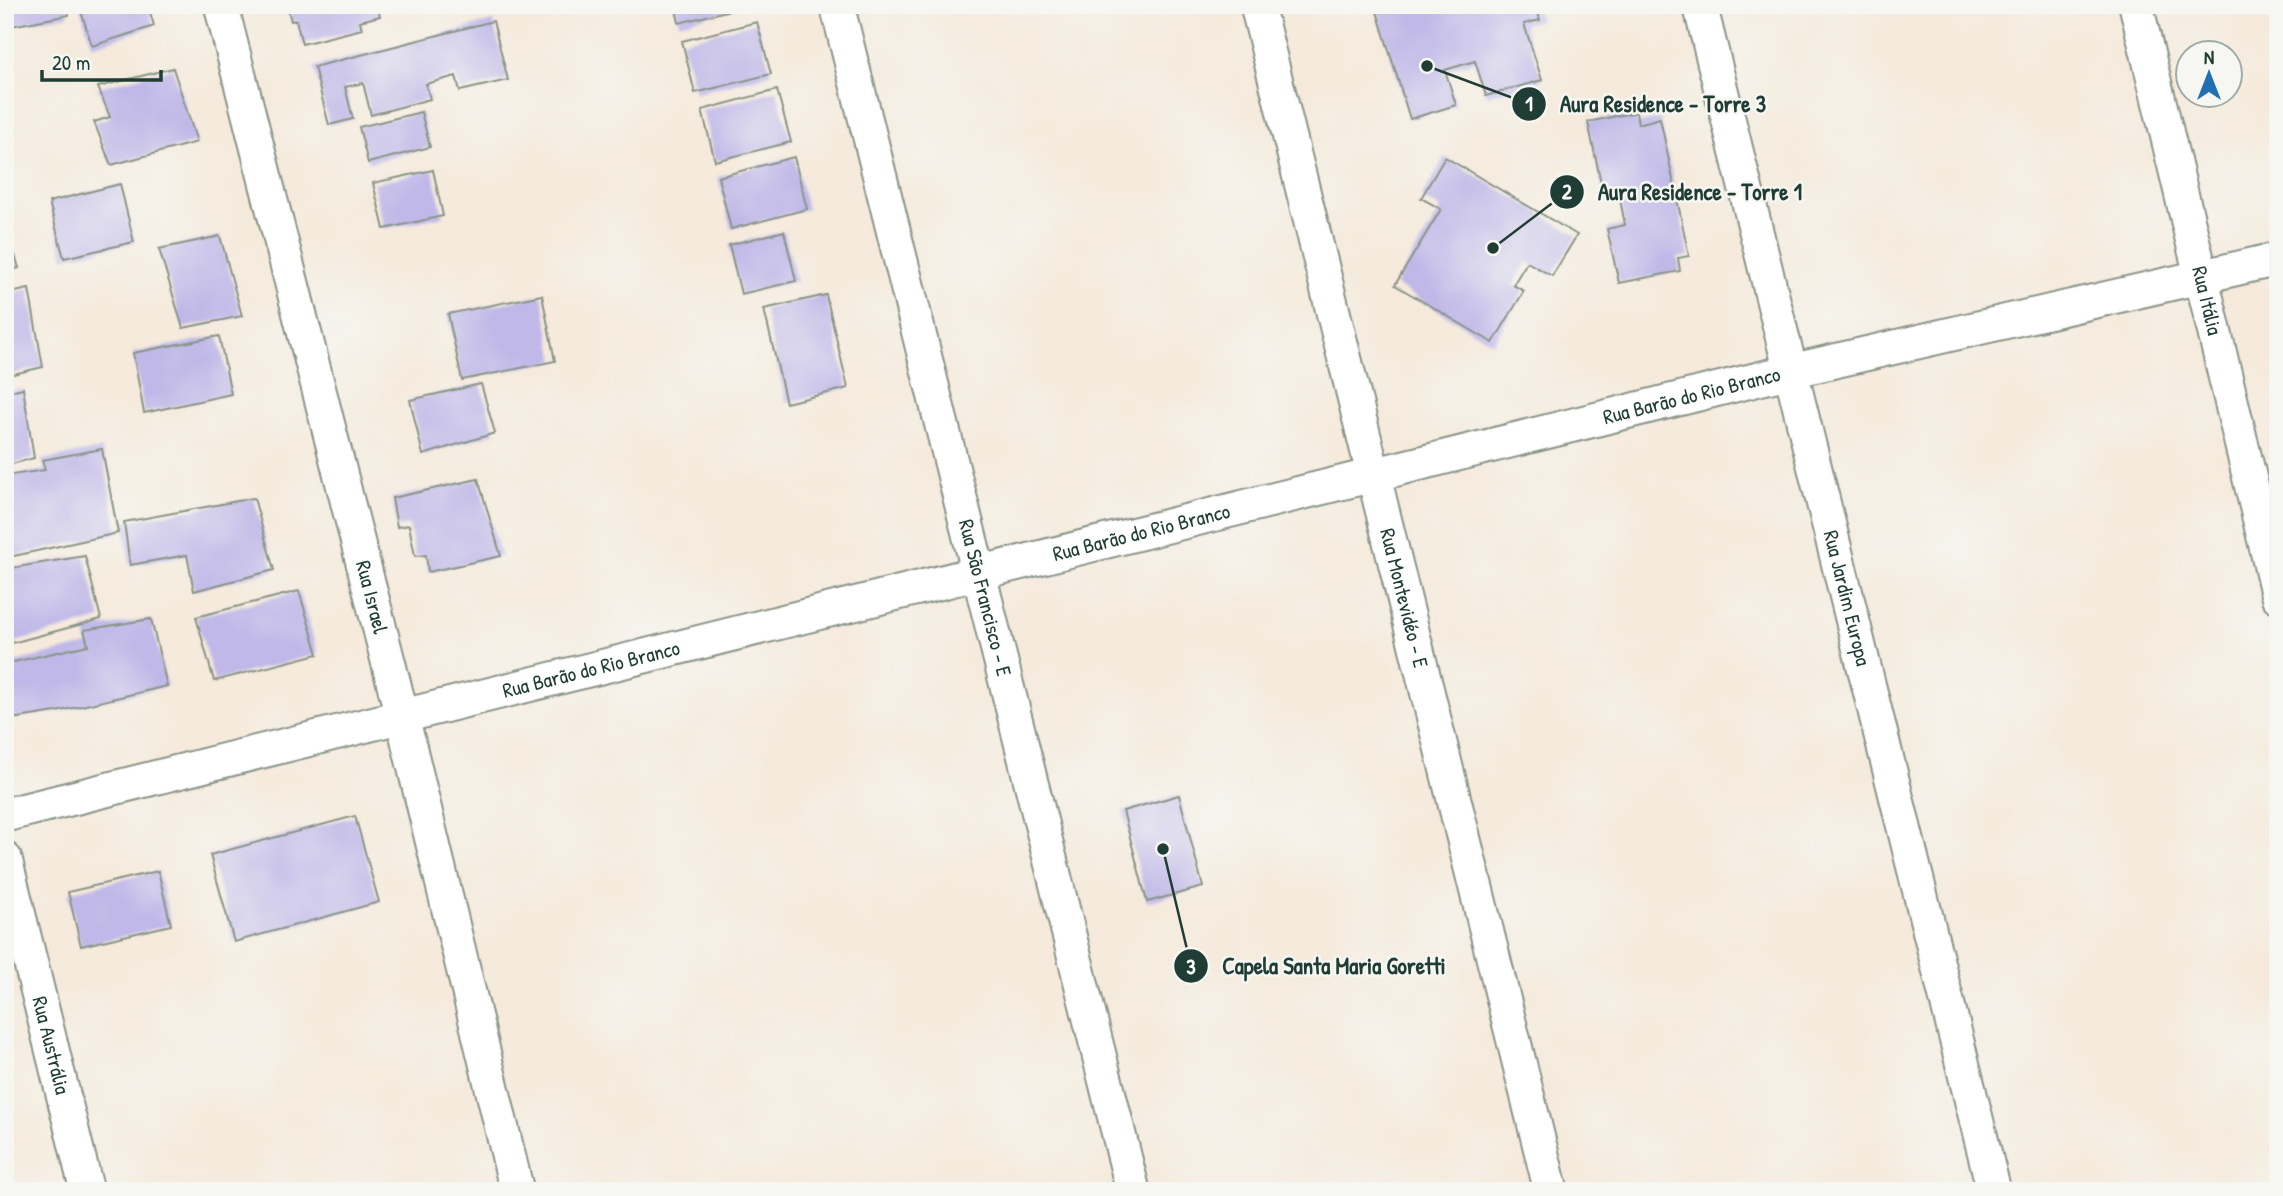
<svg xmlns="http://www.w3.org/2000/svg" width="2283" height="1196" font-family="'Patrick Hand',sans-serif">
<style>
.building{fill:#bfb8e8}
.lines{fill:none;stroke-linecap:round;stroke-linejoin:round}
.minor-casing{stroke:#8a9488;stroke-width:37}
.minor{stroke:#fff;stroke-width:33}
.labels{text-anchor:middle;stroke-width:5;stroke-linejoin:round;paint-order:stroke}
.street-label{font-size:21px;fill:#1f3d34;stroke:#f6f6f2}
.leader{fill:none;stroke:#1f3d34;stroke-width:2.5}
.callout-dot{fill:#1f3d34;stroke:#f6f6f2;stroke-width:2.5}
.mark-label{font-size:21px;text-anchor:middle;font-weight:bold;fill:#fff}
.callout-label{font-size:23px;text-anchor:middle;font-weight:bold;fill:#1f3d34;stroke:#f6f6f2;stroke-width:5;stroke-linejoin:round;paint-order:stroke}
</style>
<rect width="100%" height="100%" fill="#f6f6f2"/>
<filter id="ink" filterUnits="userSpaceOnUse"><feTurbulence type="fractalNoise" baseFrequency=".0143" numOctaves="2"/><feDisplacementMap in="SourceGraphic" scale="14" xChannelSelector="R" yChannelSelector="G"/><feConvolveMatrix kernelMatrix="1 2 1 2 8 2 1 2 1" color-interpolation-filters="sRGB"/></filter>
<filter id="wash" filterUnits="userSpaceOnUse"><feTurbulence type="fractalNoise" baseFrequency=".00686" numOctaves="4" result="noise"/><feDisplacementMap in="SourceGraphic" scale="28" xChannelSelector="R" yChannelSelector="G"/><feGaussianBlur stdDeviation="1.57" result="paint"/><feColorMatrix in="noise" values="0 0 0 0 0 0 0 0 0 0 0 0 0 0 0 0 0 1.4 0 .05"/><feComposite in="paint" operator="in"/></filter>
<g filter="url(#wash)">
<rect width="100%" height="100%" fill="#f5eadb"/>
<g id="blocks">
<!-- building -->
<g class="building">
<path d="M5,5H67L69,15L6,27Z"/>
<path d="M79,5H148L154,26L92,46Z"/>
<path d="M287,5H377L380,16L360,21L362,29L302,44L296,20L291,21Z"/>
<path d="M675,5H746V6L679,23Z"/>
<path d="M1375,5H1536L1540,20L1524,24L1542,80L1486,96L1475,61L1445,70L1456,105L1410,119Z"/>
<path d="M493,21L508,80L460,91L456,76L426,84L430,99L371,115L363,83L345,87L353,119L329,125L314,67Z"/>
<path d="M757,22L771,74L695,93L682,41Z"/>
<path d="M173,68L197,142L111,165L94,122L110,117L98,87Z"/>
<path d="M777,90L791,142L715,161L702,110Z"/>
<path d="M421,112L430,147L368,163L359,127Z"/>
<path d="M1636,112L1638,124L1660,118L1689,256L1678,258L1680,271L1619,283L1607,229L1625,225L1619,194L1604,197L1588,122Z"/>
<path d="M794,157L807,209L731,229L718,177Z"/>
<path d="M1445,157L1577,235L1552,276L1527,262L1513,285L1524,291L1493,343L1395,285L1441,209L1421,198Z"/>
<path d="M433,170L443,216L384,229L373,183Z"/>
<path d="M120,184L134,242L64,258L49,202Z"/>
<path d="M5,224L19,268L5,271Z"/>
<path d="M784,231L796,281L741,294L729,245Z"/>
<path d="M220,236L242,316L183,328L159,249Z"/>
<path d="M29,289L43,367L5,376V294Z"/>
<path d="M542,295L555,361L462,380L448,314Z"/>
<path d="M826,295L848,388L786,403L764,309Z"/>
<path d="M219,336L231,394L144,413L133,353Z"/>
<path d="M481,384L495,433L423,455L410,400Z"/>
<path d="M23,388L34,458L5,466V392Z"/>
<path d="M102,449L118,533L5,558V476L45,470L42,460Z"/>
<path d="M478,479L501,556L428,572L426,555L415,556L409,525L397,527L392,498Z"/>
<path d="M254,498L274,570L194,591L187,555L130,565L124,522Z"/>
<path d="M85,556L101,619L12,643L5,617V569Z"/>
<path d="M299,591L318,654L214,681L196,617Z"/>
<path d="M151,619L167,686L56,712L5,720V664L88,645L84,630Z"/>
<path d="M1179,795L1203,887L1147,902L1123,811Z"/>
<path d="M355,816L379,902L234,942L210,855Z"/>
<path d="M158,871L171,925L81,946L68,892Z"/>
</g>
</g>
</g>
<g filter="url(#ink)">
<use href="#blocks" fill-opacity="0" stroke="#8a9488" stroke-width="2"/>
<g class="lines">
<!-- minor casing -->
<g class="minor-casing">
<g id="minor">
<path id="s1" d="M221,5L402,716L517,1191"/>
<path id="s2" d="M837,5L1133,1191"/>
<path id="s3" d="M1257,5L1551,1191"/>
<path id="s4" d="M1700,5L1994,1191"/>
<path id="s5" d="M2136,5L2278,596"/>
<path id="s6" d="M5,815L1791,371L2278,259"/>
<path id="s7" d="M5,859L87,1191"/>
</g>
</g>
<!-- minor -->
<use href="#minor" class="minor"/>
</g>
</g>
<g class="labels">
<!-- street labels -->
<g class="street-label">
<text dy="7" stroke="none"><textPath href="#s5" startOffset="304">Rua Itália</textPath></text>
<text dy="7" stroke="none"><textPath href="#s6" startOffset="1738">Rua Barão do Rio Branco</textPath></text>
<text dy="7" stroke="none"><textPath href="#s6" startOffset="1171">Rua Barão do Rio Branco</textPath></text>
<text dy="7" stroke="none"><textPath href="#s1" startOffset="611">Rua Israel</textPath></text>
<text dy="7" stroke="none"><textPath href="#s2" startOffset="611">Rua São Francisco - E</textPath></text>
<text dy="7" stroke="none"><textPath href="#s3" startOffset="611">Rua Montevidéo - E</textPath></text>
<text dy="7" stroke="none"><textPath href="#s4" startOffset="611">Rua Jardim Europa</textPath></text>
<text dy="7" stroke="none"><textPath href="#s6" startOffset="604">Rua Barão do Rio Branco</textPath></text>
<text dy="7" stroke="none"><textPath href="#s7" startOffset="192">Rua Austrália</textPath></text>
</g>
</g>
<!-- callouts -->
<path class="leader" d="M1427 66L1529 104M1493 248L1567 192M1163 849L1191 966"/>
<g class="callout-dot">
<circle cx="1427" cy="66" r="7"/>
<circle cx="1493" cy="248" r="7"/>
<circle cx="1163" cy="849" r="7"/>
<circle cx="1529" cy="104" r="18"/>
<circle cx="1567" cy="192" r="18"/>
<circle cx="1191" cy="966" r="18"/>
</g>
<g class="mark-label">
<text x="1529" y="111">1</text>
<text x="1567" y="199">2</text>
<text x="1191" y="974">3</text>
</g>
<g class="callout-label">
<text x="1663" y="112">Aura Residence - Torre 3</text>
<text x="1700" y="200">Aura Residence - Torre 1</text>
<text x="1334" y="974">Capela Santa Maria Goretti</text>
</g>
<!-- margin -->
<rect width="2283" height="1196" fill="none" stroke="#f6f6f2" stroke-width="28"/>
<!-- north arrow -->
<g transform="translate(2209 74)"><circle r="33" fill="#f6f6f2" stroke="#a0aca6" stroke-width="2"/>
<path d="M0-5L12 26L0 18L-12 26Z" fill="#1f6fb2"/>
<text y="-10" font-size="19" font-weight="bold" text-anchor="middle" fill="#1f3d34">N</text>
</g>
<!-- scale -->
<path d="M42 70v10h119v-10" fill="none" stroke="#1f3d34" stroke-width="3.5"/>
<text x="52" y="70" font-size="21" fill="#1f3d34" stroke="#f6f6f2" stroke-width="5" paint-order="stroke">20 m</text>
</svg>
